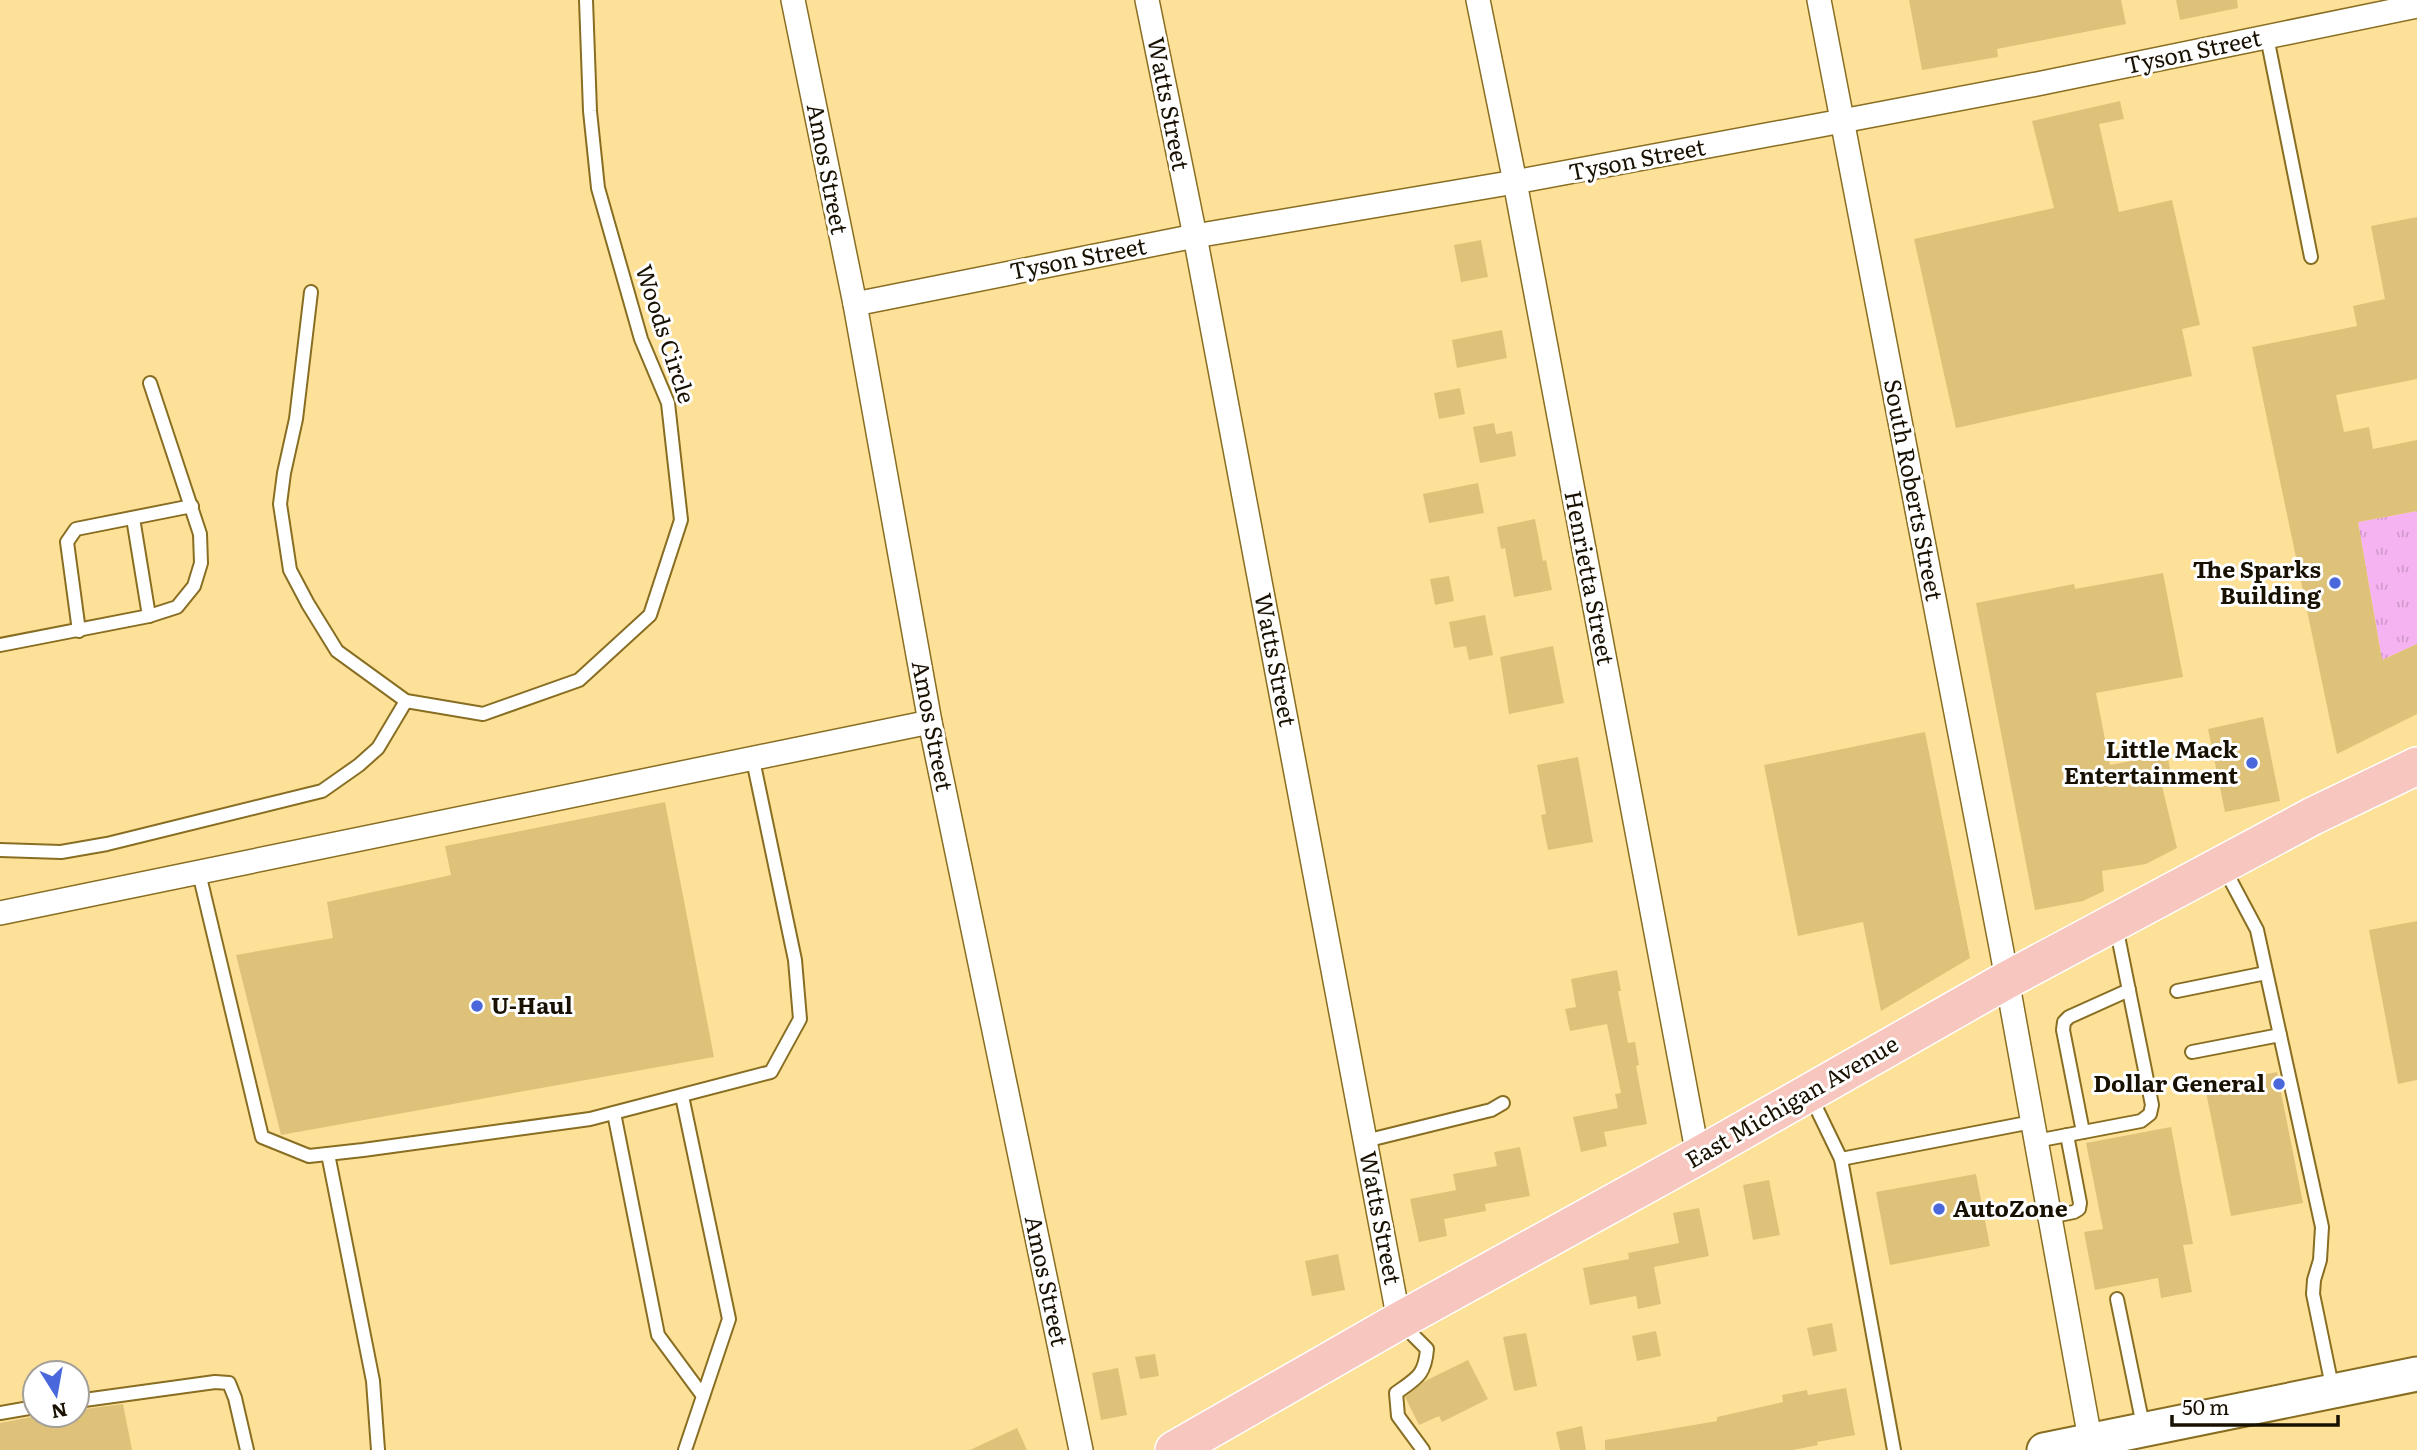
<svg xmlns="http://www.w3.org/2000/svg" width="2417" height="1450" font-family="Literata,serif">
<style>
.grass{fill:url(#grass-tufts)}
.building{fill:#dfc279}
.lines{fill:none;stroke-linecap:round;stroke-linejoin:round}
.lane-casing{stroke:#886e22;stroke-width:16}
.street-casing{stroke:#886e22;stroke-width:26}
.secondary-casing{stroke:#886e22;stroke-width:37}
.primary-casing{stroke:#fff;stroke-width:40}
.lane{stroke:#fff;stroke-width:12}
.street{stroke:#fff;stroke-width:23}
.secondary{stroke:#fff;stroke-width:33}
.primary{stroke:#f7c7bf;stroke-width:37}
.poi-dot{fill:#4a68dc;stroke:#fff;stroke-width:2.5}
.labels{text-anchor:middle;stroke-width:6;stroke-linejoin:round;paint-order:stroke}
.street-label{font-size:23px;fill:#181000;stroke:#fff}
.poi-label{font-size:23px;font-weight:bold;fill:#181000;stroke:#fff;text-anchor:end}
</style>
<defs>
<pattern id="grass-tufts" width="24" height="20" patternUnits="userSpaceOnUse" patternTransform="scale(1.75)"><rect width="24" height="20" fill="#f6b3f1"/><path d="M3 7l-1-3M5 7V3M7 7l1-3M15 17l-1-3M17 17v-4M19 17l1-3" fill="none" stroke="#d299cd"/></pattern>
</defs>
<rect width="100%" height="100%" fill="#fee198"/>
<!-- grass -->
<path class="grass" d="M2417,511V644L2382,660L2358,522Z"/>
<!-- building -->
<g class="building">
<path d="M1909,0H2121L2126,24L1997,49L1998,57L1922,70Z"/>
<path d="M2176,0H2237L2238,8L2180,20Z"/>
<path d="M2120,101L2124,119L2099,124L2119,212L2172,200L2200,325L2182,329L2192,376L1956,428L1914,239L2054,208L2032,121Z"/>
<path d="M2417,217V379L2336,395L2344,432L2369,427L2373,449L2417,440V511L2358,522L2382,660L2417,644V714L2337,754L2252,347L2357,326L2353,306L2385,299L2371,226Z"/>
<path d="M1481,240L1488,277L1461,282L1454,245Z"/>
<path d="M1502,330L1507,358L1457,368L1452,340Z"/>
<path d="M1460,388L1465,414L1439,419L1434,393Z"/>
<path d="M1494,423L1496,434L1512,431L1516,456L1480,463L1473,427Z"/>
<path d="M1478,483L1484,513L1429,523L1423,494Z"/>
<path d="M1535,519L1543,561L1546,560L1552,590L1514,597L1505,548L1501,549L1497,527Z"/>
<path d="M2163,573L2183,677L2096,693L2110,765L2167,754L2173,784L2162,786L2177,848L2146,864L2102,871L2104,891L2083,901L2035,910L1976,603L2074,584L2075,589Z"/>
<path d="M1449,576L1454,601L1435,605L1430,579Z"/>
<path d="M1485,615L1493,655L1469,660L1466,646L1454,648L1449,622Z"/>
<path d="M1553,646L1564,703L1509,714L1500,657Z"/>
<path d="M2263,717L2280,801L2225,812L2208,729Z"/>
<path d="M1925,732L1970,958L1881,1011L1863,922L1798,936L1764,765Z"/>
<path d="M1578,757L1593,842L1548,850L1541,815L1546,814L1537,765Z"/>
<path d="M665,802L714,1057L281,1135L236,955L333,938L327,902L451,875L445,846Z"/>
<path d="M2417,921V1080L2398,1084L2369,930Z"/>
<path d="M1617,970L1621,991H1618L1628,1043L1635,1042L1639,1065L1636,1066L1647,1124L1604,1132L1607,1146L1581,1152L1573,1117L1618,1108L1615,1094L1621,1093L1607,1024L1570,1031L1565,1009L1576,1007L1571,979Z"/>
<path d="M2277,1072L2303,1203L2231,1216L2205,1087Z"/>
<path d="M2171,1127L2193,1244L2183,1245L2192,1292L2161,1298L2158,1278L2095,1290L2084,1232L2103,1229L2086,1143Z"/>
<path d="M1520,1147L1530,1196L1485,1204L1486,1211L1444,1219L1447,1236L1419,1242L1410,1199L1456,1190L1453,1174L1497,1166L1494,1152Z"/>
<path d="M1976,1174L1990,1246L1890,1265L1876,1192Z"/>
<path d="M1769,1180L1780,1235L1753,1240L1743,1185Z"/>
<path d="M1699,1208L1709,1256L1654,1267L1661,1304L1638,1309L1636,1296L1590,1305L1583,1268L1629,1259L1628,1253L1679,1243L1673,1213Z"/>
<path d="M1338,1254L1345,1290L1312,1296L1305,1261Z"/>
<path d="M1832,1323L1837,1351L1813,1356L1807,1328Z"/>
<path d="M1656,1331L1661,1356L1637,1361L1632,1336Z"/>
<path d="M1526,1333L1537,1386L1514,1391L1503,1337Z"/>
<path d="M1155,1354L1159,1376L1140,1379L1135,1357Z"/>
<path d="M1468,1360L1488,1399L1442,1422L1439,1416L1419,1425L1405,1397L1425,1381Z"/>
<path d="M1118,1368L1127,1415L1101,1420L1092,1373Z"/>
<path d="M1846,1388L1855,1435L1817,1442L1818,1445L1793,1450H1605V1440L1717,1421V1417L1783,1402L1782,1395L1807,1390L1808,1395Z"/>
<path d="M123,1404L132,1450H0V1423L42,1415H77V1410Z"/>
<path d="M1582,1426L1586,1450H1560L1556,1432Z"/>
<path d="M1017,1428L1027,1450H970Z"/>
</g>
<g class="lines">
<!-- lane casing -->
<g class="lane-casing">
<g id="lane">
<path d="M2267,37L2311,257"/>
<path d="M311,292L296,419L284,473L280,504L290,570L308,604L337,651L406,701L483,714L579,680L650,615L681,520L668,403L641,339L598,188L590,111L586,0"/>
<path d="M133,518L149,616"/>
<path d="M79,631L67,542L76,529L192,506"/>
<path d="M0,645L149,616L177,607L194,586L201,563L200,534L150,383"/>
<path d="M0,850L61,852L107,844L322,791L359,765L378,748L406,701"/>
<path d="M2224,868L2257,930L2322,1227L2320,1260L2314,1280L2313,1294L2333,1391"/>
<path d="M199,873L262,1137L309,1156L363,1150L590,1119L771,1072L800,1019L795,960L753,760"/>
<path d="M2177,991L2266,973"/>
<path d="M2192,1052L2280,1035"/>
<path d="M1810,1095L1841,1159L1894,1450"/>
<path d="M682,1096L729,1319L685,1450"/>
<path d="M614,1113L658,1335L703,1396"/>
<path d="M2083,1132L2063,1030L2064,1022L2069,1017L2129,990"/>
<path d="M1365,1141L1491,1110L1503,1103"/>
<path d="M2036,1141L2141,1121L2150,1114L2152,1105L2116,926"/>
<path d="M328,1154L373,1381L378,1450"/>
<path d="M1841,1159L2032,1122"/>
<path d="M2049,1217L2074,1212L2079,1209L2080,1203L2067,1135"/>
<path d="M2117,1299L2144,1430"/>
<path d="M1402,1324L1427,1349C1425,1375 1417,1378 1396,1393L1398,1416L1423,1450"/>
<path d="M77,1401L215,1382L229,1383L235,1398L247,1450"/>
<path d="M0,1413L35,1407"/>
</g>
</g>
<!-- street casing -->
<g class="street-casing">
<g id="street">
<path d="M793,0L855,304L930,722L1081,1450"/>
<path d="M1147,0L1195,236L1399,1321"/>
<path d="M1478,0L1515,182L1698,1156"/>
<path d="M1819,0L2002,952L2092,1450"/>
<path d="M855,304L1195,236L1515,182L1842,121L2037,84L2417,6"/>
<path d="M0,913L930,722"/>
</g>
</g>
<!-- secondary casing -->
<g class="secondary-casing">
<path id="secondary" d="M2044,1450L2417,1374"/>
</g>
<!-- primary casing -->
<g class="primary-casing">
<path id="primary" d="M1174,1450L1399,1321L1698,1156L2007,980L2313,816L2417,766"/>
</g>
<!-- lane -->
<use href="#lane" class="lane"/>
<!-- street -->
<use href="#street" class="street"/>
<!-- secondary -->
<use href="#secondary" class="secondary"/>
<!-- primary -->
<use href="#primary" class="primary"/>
</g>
<!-- markers -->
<g class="poi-dot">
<circle cx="2335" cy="583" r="7"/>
<circle cx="2252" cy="763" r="7"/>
<circle cx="477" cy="1006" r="7"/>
<circle cx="2279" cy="1084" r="7"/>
<circle cx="1939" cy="1209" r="7"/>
</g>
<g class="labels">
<!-- street labels -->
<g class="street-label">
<text transform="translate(2193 52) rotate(-12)" y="8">Tyson Street</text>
<text transform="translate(1168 104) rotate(79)" y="8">Watts Street</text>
<text transform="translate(1637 160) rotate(-11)" y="8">Tyson Street</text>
<text transform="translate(827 169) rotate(79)" y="8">Amos Street</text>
<text transform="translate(1078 259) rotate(-11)" y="8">Tyson Street</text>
<text transform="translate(665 334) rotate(72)" y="8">Woods Circle</text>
<text transform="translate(1913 490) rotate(79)" y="8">South Roberts Street</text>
<text transform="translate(1589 578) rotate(79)" y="8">Henrietta Street</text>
<text transform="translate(1275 660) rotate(79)" y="8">Watts Street</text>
<text transform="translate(932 726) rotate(79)" y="8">Amos Street</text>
<text transform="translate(1792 1102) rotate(-30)" y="8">East Michigan Avenue</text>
<text transform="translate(1380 1218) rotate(79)" y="8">Watts Street</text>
<text transform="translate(1046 1281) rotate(78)" y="8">Amos Street</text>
</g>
<!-- poi labels -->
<g class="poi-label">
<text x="2321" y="578">The Sparks<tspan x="2321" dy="26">Building</tspan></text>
<text x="2238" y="758">Little Mack<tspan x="2238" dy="26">Entertainment</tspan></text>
<text x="491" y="1014" text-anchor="start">U-Haul</text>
<text x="2265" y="1092">Dollar General</text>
<text x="1953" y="1217" text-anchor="start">AutoZone</text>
</g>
</g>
<!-- north arrow -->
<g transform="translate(56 1394) rotate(169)"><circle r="33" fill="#ffffff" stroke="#a39f99" stroke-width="2"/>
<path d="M0-5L12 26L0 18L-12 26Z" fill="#4a68dc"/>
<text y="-10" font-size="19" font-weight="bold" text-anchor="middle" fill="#181000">N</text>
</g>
<!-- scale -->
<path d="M2172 1415v10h166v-10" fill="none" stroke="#181000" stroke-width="3.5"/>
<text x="2182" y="1415" font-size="21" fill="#181000" stroke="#ffffff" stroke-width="5" paint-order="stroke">50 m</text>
</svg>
